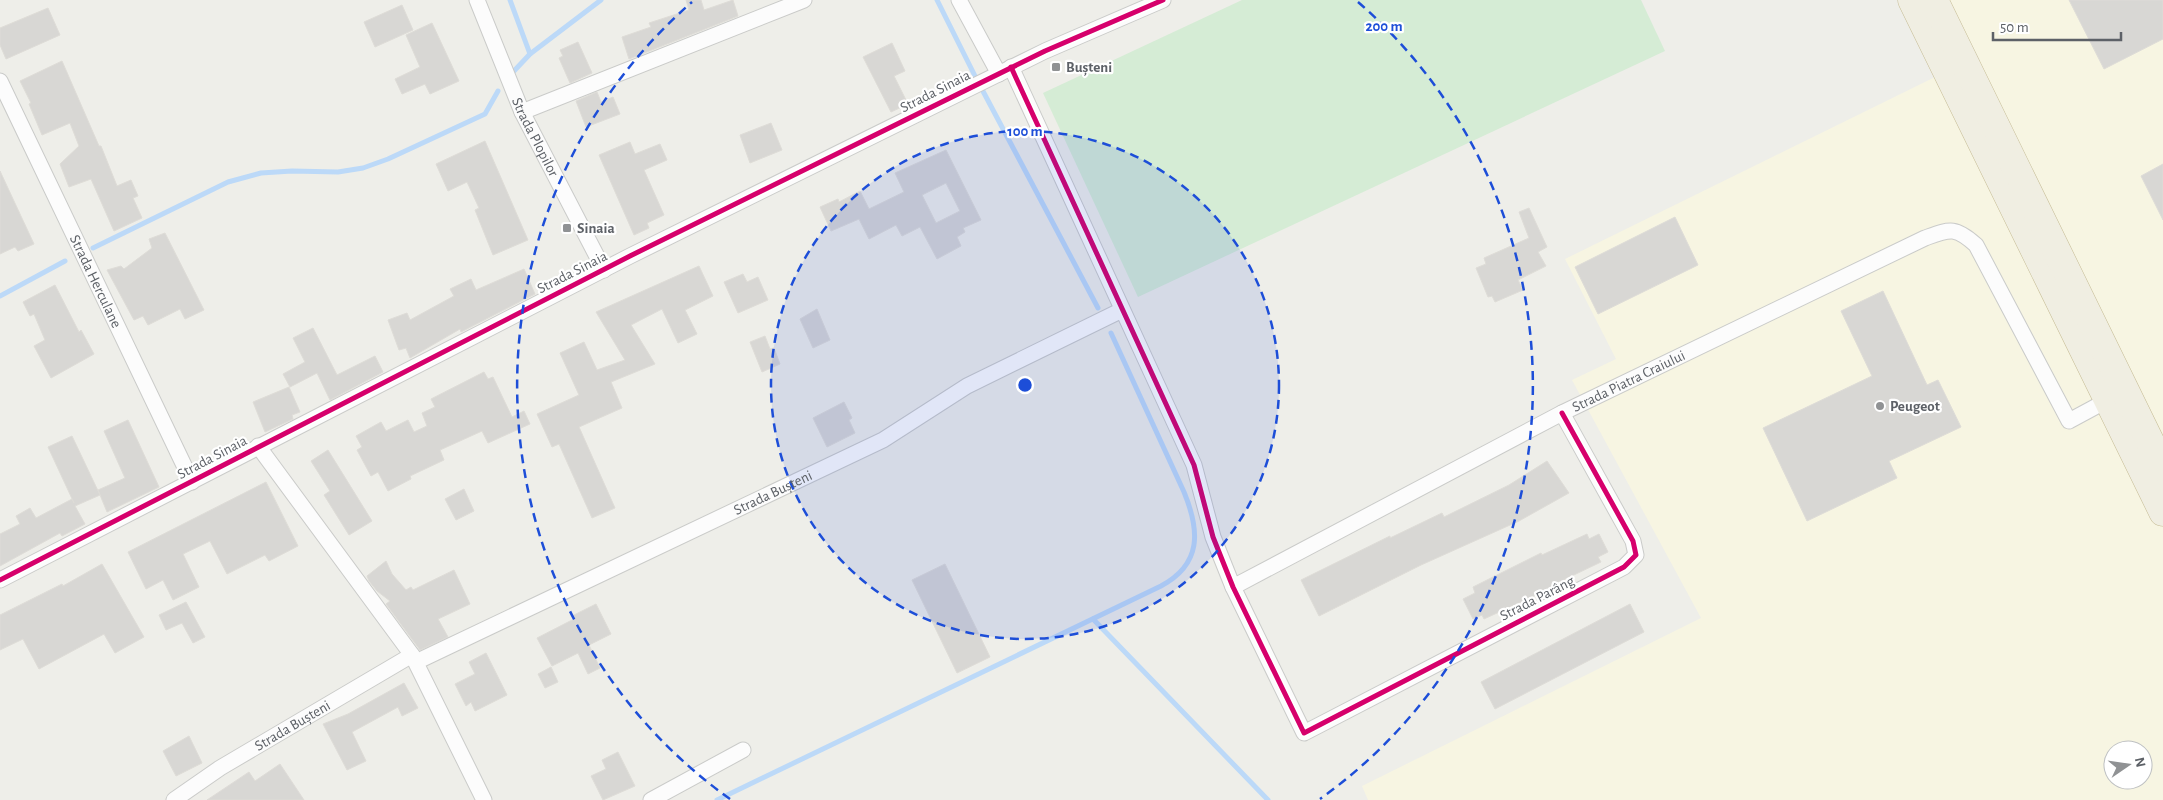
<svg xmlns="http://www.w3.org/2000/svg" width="2163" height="800" font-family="'Alegreya Sans',sans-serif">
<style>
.commercial{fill:#f7f5e2;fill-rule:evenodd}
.green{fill:#d5ecd5}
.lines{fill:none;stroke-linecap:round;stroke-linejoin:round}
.stream{stroke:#bcd9f8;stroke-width:5}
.building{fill:#d8d7d4;stroke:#dedcd7;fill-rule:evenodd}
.street-casing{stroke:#cacbc9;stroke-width:17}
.highway-casing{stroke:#c6bc95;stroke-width:29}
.street{stroke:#fcfcfc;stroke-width:15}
.highway{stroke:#f0eee2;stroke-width:28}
.cycleway-casing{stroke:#fff;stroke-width:8}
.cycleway{stroke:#d6006c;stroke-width:5}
.ring{fill:none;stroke:#1d4ed8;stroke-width:2.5;stroke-dasharray:9 6}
.poi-dot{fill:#909294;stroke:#fff;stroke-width:2}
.labels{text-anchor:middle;stroke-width:4.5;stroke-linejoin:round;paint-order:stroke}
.poi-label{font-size:15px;font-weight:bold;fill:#5d6167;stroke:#fff;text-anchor:start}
.street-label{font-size:15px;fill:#5d6167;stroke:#fff}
.centre{fill:#1d4ed8;stroke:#fff;stroke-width:2.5}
.ring-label{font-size:15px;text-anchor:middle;font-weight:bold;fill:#1d4ed8;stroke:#fff;stroke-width:4.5;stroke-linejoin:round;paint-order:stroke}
</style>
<rect width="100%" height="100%" fill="#eeeee9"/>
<!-- commercial -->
<path class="commercial" d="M1948,0H2163V800H1368L1362,786L1701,618L1572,380L1616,359L1565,259L1933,78L1980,60ZM2113,750H2143V780H2113Z"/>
<!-- green -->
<path class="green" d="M1242,0H1641L1665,51L1138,297L1043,93Z"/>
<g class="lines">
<!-- stream -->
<g class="stream">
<path d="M510,0L530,54"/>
<path d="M937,0L976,78L1098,308"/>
<path d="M514,71L530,54L601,0"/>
<path d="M93,248L228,182L261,173L292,171L338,172L363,168L388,159L485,114L498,91"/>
<path d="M0,296L65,261"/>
<path d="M1093,619L1268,800"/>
<path d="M717,800L1161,586C1202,564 1200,531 1184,492L1111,333"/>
</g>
</g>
<!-- building -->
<g class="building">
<path d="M686,0H701L704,10L733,0L738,16L629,59L622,37L651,27L649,23L689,10Z"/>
<path d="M2069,0H2163V39L2104,69Z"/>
<path d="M402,5L413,30L375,47L364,22Z"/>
<path d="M48,8L60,35L6,59L0,45V28Z"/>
<path d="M432,23L459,81L430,94L425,84L402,94L395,79L420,67L406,35Z"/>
<path d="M578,42L592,73L570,83L559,58L563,56L560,50Z"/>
<path d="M892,43L905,71L894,76L908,104L891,112L863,57Z"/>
<path d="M62,61L99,146H101L117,186L131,180L138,196L133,198L142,218L114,231L91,179L69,187L60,164L79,146L70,123L42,135L29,104L31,103L20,81Z"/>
<path d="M597,92L601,102L613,97L620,114L586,127L576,101Z"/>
<path d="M771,123L782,150L750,163L740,135Z"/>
<path d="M485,141L528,240L493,255L475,210L479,208L467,182L448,191L436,164Z"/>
<path d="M630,142L635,154L660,144L667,160L644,170L664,215L647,223L649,228L634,235L599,155Z"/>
<path d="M946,150L981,220L963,228L965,232L957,237L961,246L937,259L920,227L902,236L896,225L869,239L859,219L831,231L820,207L838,199L839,202L860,191L869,209L904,192L895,173ZM946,183L960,211L936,223L922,195Z"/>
<path d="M2163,164V220L2141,176Z"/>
<path d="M0,171L34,244L18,251L15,247L0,254Z"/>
<path d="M1529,208L1547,247L1538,252L1546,266L1518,280L1523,290L1495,302L1492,296L1488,297L1476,268L1486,264L1484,258L1529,238L1519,212Z"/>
<path d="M1675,217L1698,265L1598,314L1575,267Z"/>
<path d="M165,233L204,310L185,319L180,309L148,325L143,316L134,320L107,270L121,266L124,269L152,248L149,239Z"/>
<path d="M699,266L713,296L685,310L697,334L678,343L662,309L631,325L655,364L611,382L622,408L579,427L615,508L592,518L559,444L552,447L537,414L579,395L560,353L584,342L597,370L625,360L596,312Z"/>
<path d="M524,269L535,294L461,332L460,329L410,358L406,348L399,350L388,320L407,313L410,320L454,296L450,289L471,279L476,290Z"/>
<path d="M743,274L747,282L758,277L768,300L738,313L724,282Z"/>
<path d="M55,285L79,332L81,330L94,354L51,378L34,346L45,340L34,314L30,316L23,302Z"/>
<path d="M1883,291L1927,385L1938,380L1961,427L1889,461L1897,478L1807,521L1763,428L1872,376L1841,311Z"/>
<path d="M817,309L830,340L813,348L800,319Z"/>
<path d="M313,328L337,375L375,356L383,372L330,400L317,373L290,387L283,374L305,362L293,338Z"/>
<path d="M765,336L770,349L774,348L780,364L762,372L750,342Z"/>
<path d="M484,372L488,379L493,377L512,417L524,411L530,424L488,443L482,431L440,450L444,460L410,476L411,479L388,491L378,472L371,476L357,450L362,447L356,436L381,422L386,431L408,420L414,432L427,426L422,413L435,407L431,399Z"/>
<path d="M289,387L300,412L292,415L293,419L265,432L253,402Z"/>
<path d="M844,402L852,418L849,420L855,433L827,447L813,418Z"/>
<path d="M128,420L159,487L107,512L98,490L125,478L104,431Z"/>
<path d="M72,436L100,495L75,506L85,524L62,536L60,533L0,566V534L20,524L16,516L30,508L36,518L72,499L74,503L48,447Z"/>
<path d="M328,450L372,521L349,535L324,495L330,491L311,461Z"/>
<path d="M1547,461L1569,493L1519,521L1421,565L1319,616L1301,580L1390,536V538L1442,513L1444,517L1509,485Z"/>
<path d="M266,482L298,546L269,561L265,555L227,574L210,541L183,554L199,587L173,600L163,580L146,589L128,552Z"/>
<path d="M464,489L474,511L456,520L445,499Z"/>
<path d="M1587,534L1589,539L1599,534L1608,552L1598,557L1601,562L1557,583L1558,585L1484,619L1482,615L1473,619L1463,599L1475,593L1473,587L1541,553L1542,555Z"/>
<path d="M386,561L392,574L406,590L411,587L413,590L454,570L470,604L438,619L448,637L420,650L386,604L390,601L377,591L369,581L367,576Z"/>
<path d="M102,564L144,637L115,653L104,634L39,669L23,639L0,650V615L62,584L63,586Z"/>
<path d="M945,564L990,657L957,673L912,580Z"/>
<path d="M186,602L205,637L193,643L182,623L166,630L159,615Z"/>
<path d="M596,604L611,634L589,645L600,668L588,674L578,653L552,666L537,638L574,619L572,616Z"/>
<path d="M1630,604L1644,632L1495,709L1481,682Z"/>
<path d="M486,653L507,695L475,711L471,702L466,706L455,684L475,674L469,662Z"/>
<path d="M551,667L558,682L545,688L538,674Z"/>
<path d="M404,683L418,708L402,716L398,707L352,732L366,761L347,770L323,724L348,714Z"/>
<path d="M189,736L202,763L176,776L163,751Z"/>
<path d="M618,752L635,786L603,800L591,776L606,769L602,760Z"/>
<path d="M280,764L304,800H207L249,772L255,781Z"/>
</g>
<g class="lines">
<!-- street casing -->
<g class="street-casing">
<g id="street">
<path id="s1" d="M477,0L522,112L604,270"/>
<path d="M959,0L999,74"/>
<path d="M1011,67L1194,465L1213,537L1233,587L1304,733L1624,567L1636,555L1633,541L1562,413"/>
<path id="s2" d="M0,81L192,482"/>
<path d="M522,112L804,0"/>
<path d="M258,446L412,655L484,800"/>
<path d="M0,580L630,256L1045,51L1163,0"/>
<path id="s3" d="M1233,587L1562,413L1925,238C1950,229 1955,226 1976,245L2069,421L2108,400"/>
<path id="s4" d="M416,662L883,440L967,386L1122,310"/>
<path id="s5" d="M174,800L220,768L412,655"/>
<path d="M651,800L743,750"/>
</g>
</g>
<!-- highway casing -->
<g class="highway-casing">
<g id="highway">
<path d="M1912,0L2163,512"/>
<path d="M1934,0L2163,468"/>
</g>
</g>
<!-- street -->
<use href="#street" class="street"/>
<!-- highway -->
<use href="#highway" class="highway"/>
<!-- cycleway casing -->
<g class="cycleway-casing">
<g id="cycleway">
<path d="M1011,67L1194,465L1213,537L1233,587L1304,733L1624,567L1636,555L1633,541L1562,413"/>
<path d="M0,580L630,256L1045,51L1163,0"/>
</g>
</g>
<!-- cycleway -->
<use href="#cycleway" class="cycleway"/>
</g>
<!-- distance rings -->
<circle cx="1025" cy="385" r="254" fill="#1d4ed8" fill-opacity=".12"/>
<g class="ring">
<circle cx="1025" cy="385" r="254"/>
<path d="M730 799A508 508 0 0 1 692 2M1358 2A508 508 0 0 1 1320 799"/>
</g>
<!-- markers -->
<g class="poi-dot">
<rect x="1051" y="62" width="10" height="10" rx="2.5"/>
<rect x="562" y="223" width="10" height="10" rx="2.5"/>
<circle cx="1880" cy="406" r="5"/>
</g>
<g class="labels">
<!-- poi labels -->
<g class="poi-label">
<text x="1066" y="72">Bușteni</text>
<text x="577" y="233">Sinaia</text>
<text x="1890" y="411">Peugeot</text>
</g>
<!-- street labels -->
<g class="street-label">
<text transform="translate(935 91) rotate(-27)" y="5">Strada Sinaia</text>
<text dy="5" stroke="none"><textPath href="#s1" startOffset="149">Strada Plopilor</textPath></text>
<text transform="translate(572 272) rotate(-27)" y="5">Strada Sinaia</text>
<text dy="5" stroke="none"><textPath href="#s2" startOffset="222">Strada Herculane</textPath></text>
<text dy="5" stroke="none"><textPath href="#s3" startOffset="446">Strada Piatra Craiului</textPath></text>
<text transform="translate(212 457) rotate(-28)" y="5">Strada Sinaia</text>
<text dy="5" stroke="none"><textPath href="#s4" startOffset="395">Strada Bușteni</textPath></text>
<text transform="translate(1537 598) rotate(-27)" y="5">Strada Parâng</text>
<text dy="5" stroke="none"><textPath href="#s5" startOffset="140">Strada Bușteni</textPath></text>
</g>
</g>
<circle cx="1025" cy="385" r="8" class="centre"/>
<g class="ring-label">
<text x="1384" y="31">200 m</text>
<text x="1025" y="136">100 m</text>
</g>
<!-- north arrow -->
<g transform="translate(2128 765) rotate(77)"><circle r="24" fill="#ffffff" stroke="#bec0c2"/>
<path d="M0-4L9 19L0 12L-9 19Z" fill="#909294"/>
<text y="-8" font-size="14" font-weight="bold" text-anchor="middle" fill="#5d6167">N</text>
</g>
<!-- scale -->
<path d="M1993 32v8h128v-8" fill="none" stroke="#5d6167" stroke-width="2.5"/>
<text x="2000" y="32" font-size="15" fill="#5d6167" stroke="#ffffff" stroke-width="4" paint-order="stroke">50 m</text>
</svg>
